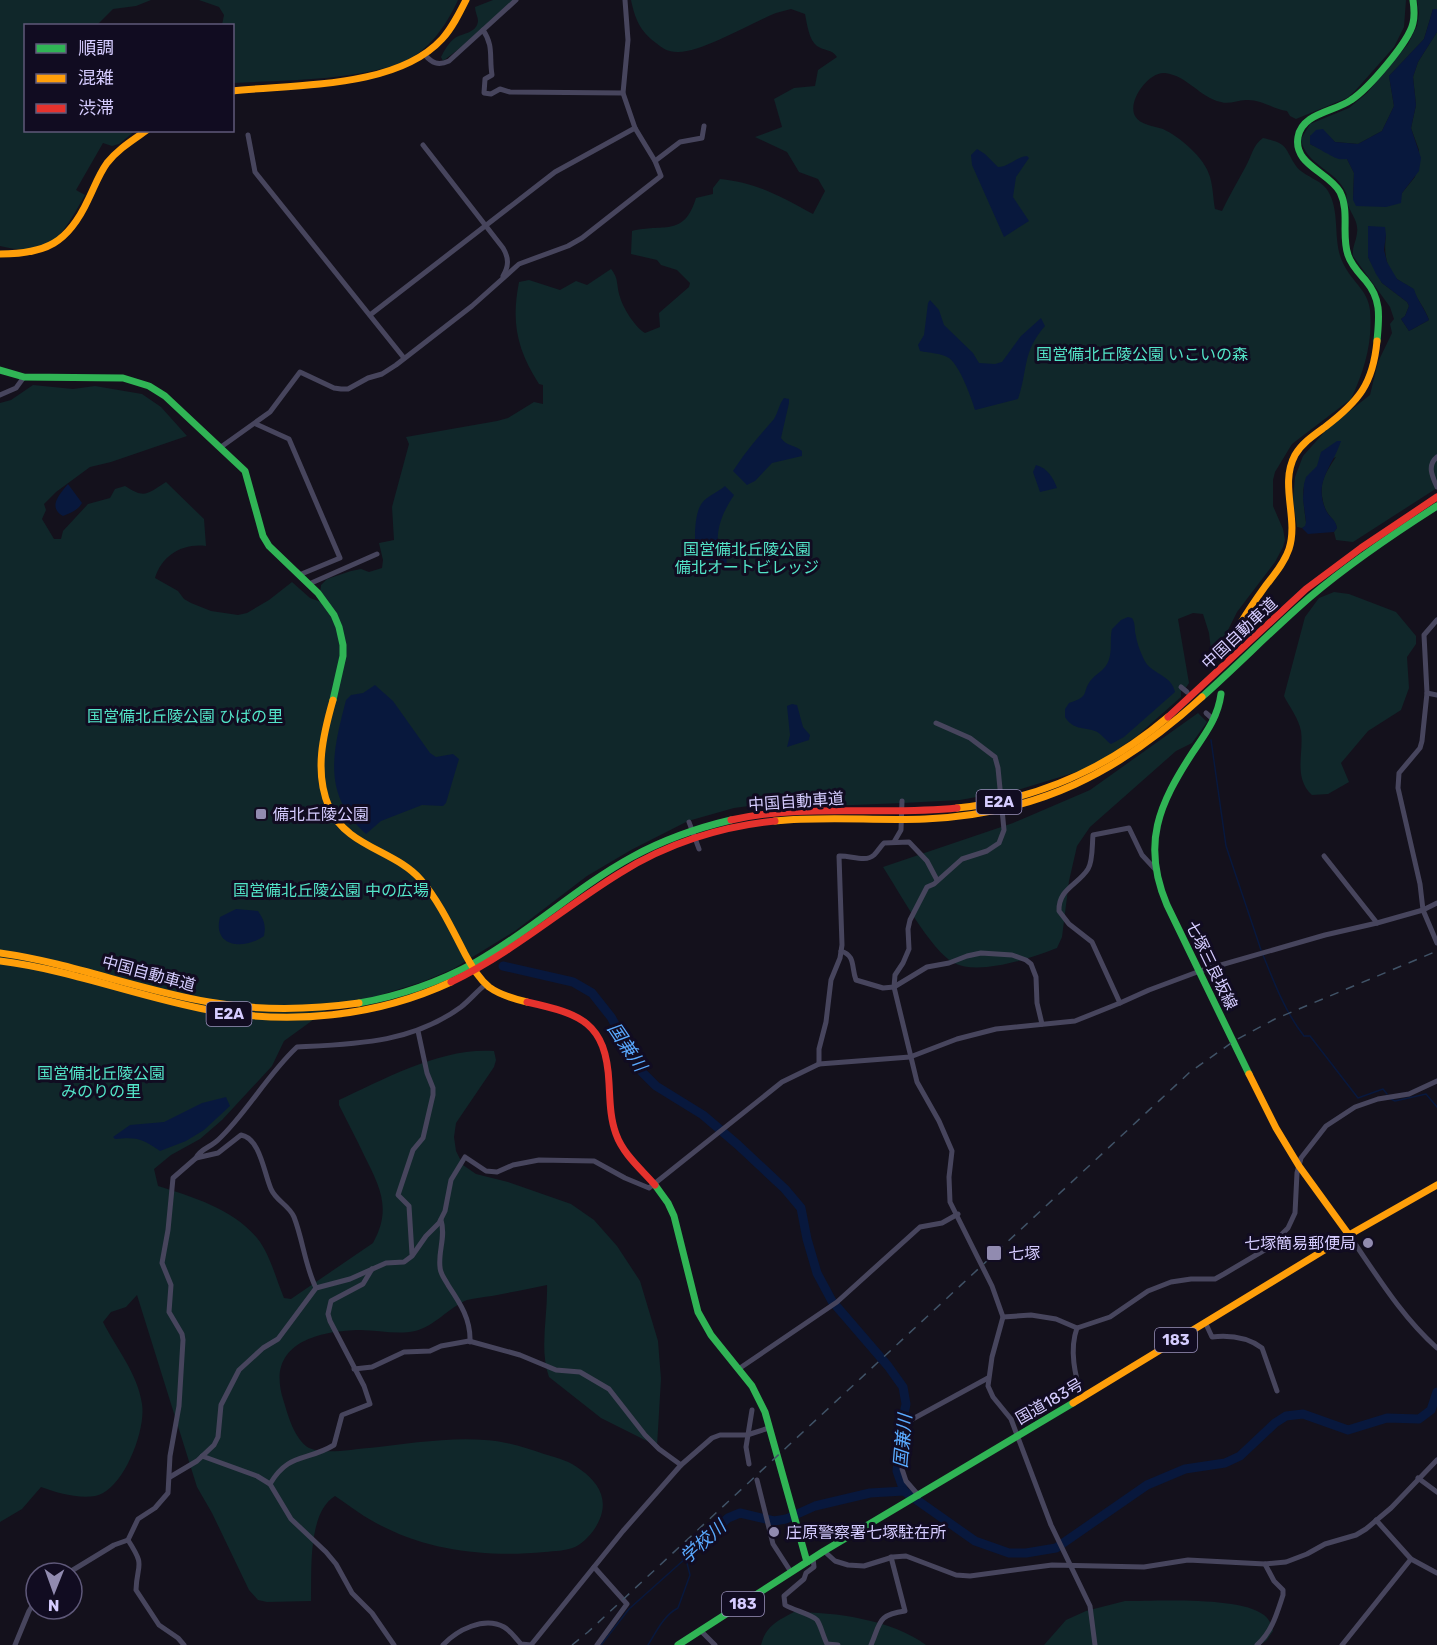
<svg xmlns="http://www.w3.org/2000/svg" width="1437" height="1645" font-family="Rubik,'Noto Sans JP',sans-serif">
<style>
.green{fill:#10272a;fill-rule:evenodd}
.water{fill:#08183d}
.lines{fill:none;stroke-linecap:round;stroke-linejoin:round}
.stream{stroke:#08183d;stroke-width:1.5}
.river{stroke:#08183d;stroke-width:9}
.street{stroke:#47455d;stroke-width:5}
.fast{stroke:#30b455;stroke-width:7}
.slow{stroke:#ff9f0a;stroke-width:7}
.jam{stroke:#e5322d;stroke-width:7}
.rail{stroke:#405367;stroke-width:1.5;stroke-dasharray:9 8;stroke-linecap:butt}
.poi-dot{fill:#918bb0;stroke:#110c21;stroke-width:2}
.labels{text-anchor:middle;stroke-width:6;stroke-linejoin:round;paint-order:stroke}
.shield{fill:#110c21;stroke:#9a92bc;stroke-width:1.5}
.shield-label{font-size:15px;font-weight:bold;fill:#d5ccff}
.park-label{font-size:16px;fill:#53e5c8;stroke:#110c21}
.street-label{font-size:16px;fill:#d5ccff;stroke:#110c21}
.poi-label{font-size:16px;fill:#d5ccff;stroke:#110c21;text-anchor:start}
.water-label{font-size:18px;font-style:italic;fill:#5aaaff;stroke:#110c21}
</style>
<rect width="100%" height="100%" fill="#14111c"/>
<!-- green -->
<g class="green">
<path d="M0,0H151L136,6L113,9L97,25L26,26V130L135,131L119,144L112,146L103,143L76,190L85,195C62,235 52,259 0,246Z"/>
<path d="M199,0H458C448,22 432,47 409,59C366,81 282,80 233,83L232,26L222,25L224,15L219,7Z"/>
<path d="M493,0H513L460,48L443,61L441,57C444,51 449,42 455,38C463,33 477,33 478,21C478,17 475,12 475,7Z"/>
<path d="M631,0H1406L1404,27L1394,47L1355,91L1347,98L1296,119L1290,116L1287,111C1274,109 1261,100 1248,100C1239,99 1230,105 1221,102C1199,97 1188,76 1165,73C1149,71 1127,101 1135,116C1140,125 1154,126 1163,129C1180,137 1205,158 1210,177C1213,187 1213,198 1215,209L1222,211C1229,196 1238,181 1246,166C1252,155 1253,145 1263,138C1289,144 1283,146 1296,166C1304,177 1321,179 1328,191C1341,213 1332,241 1343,263C1351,281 1368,290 1370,310C1373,343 1364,371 1351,399L1292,444L1275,472L1273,480V506L1283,529L1285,540L1283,547L1275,562L1237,612L1224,638L1220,657L1212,658L1209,633L1203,614L1193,613L1178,619L1189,683L1185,689L1181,690V697L1137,736L1102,760L1083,770L1021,789L960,800L903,803L828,806L771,803L734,808L688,821L631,850L587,876L515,931L453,969L422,982L374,997L335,1004L284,1041L272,1066L222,1120L200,1139L171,1155L154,1169L158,1186C193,1197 233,1209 257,1238C270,1254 276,1279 284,1298L291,1299L373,1243C392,1209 380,1187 364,1155C356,1138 347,1121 339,1105V1100C384,1079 442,1047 494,1051L496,1060L494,1067L456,1123L454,1137L456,1151L463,1165L476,1174L508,1182L571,1204L594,1220L617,1246L640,1281L658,1341L661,1379L657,1446L601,1418L549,1377C539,1349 548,1315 547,1285C529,1289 511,1292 492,1296C484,1297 475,1298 467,1300C448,1308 435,1326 415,1331C397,1335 378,1330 360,1330C316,1331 266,1344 283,1399C288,1415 294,1439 309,1448C323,1455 354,1449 369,1448C407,1444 447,1437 485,1440C505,1441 526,1448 544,1454C558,1458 570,1461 581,1470C595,1480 606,1494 602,1512C599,1526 587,1541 575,1547C566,1551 554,1551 545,1552C492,1557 434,1552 386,1528C368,1520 351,1507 335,1496C307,1513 312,1573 311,1601L267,1602L258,1600L249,1590L212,1513L197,1487L137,1295L126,1307L111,1312L103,1322C116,1348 138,1374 142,1404C146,1429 126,1481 103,1493C88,1502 57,1493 41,1487L22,1509L0,1522V403L11,400L33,385L73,389L95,386L142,394L161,407L187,436L111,462L90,467L56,492L44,504L46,510L42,519L54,539H61L63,531L88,504L110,498L115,489L125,486C145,499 147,494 166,482L204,519L206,546C183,543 162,555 155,578L178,591L184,599L191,603L211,611L238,615L247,613L269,600L292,582L310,598L327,604L320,594L321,585L327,579L351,571L361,569L369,572L382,568L383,560L379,543L394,540L392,507L409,444L406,437L497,421L508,418L534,402L543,404V385L539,384C517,349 511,323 519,282L529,280L560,290L576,281L587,285L611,269C619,279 616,284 620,297C623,308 635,327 645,333L660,327L659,313L689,287L690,283L677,270L661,265L657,260L631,254L632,231C662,223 684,238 696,198L713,194V188L720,179C758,183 779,196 813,214L825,191L818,179L799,172L787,152L755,137L782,127L774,99L794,88L815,86L818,70L837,57C832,49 824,51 817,46C809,40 807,24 805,14L791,9L776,13C751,23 701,53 677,52C668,52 662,48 656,43C640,31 635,19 631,0Z"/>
<path d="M1417,0H1437V9H1433L1424,39L1389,76L1394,106L1382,131L1358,144L1335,142L1323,130L1310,136V144L1333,155L1347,159L1354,173L1353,200L1402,193L1415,177L1419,150L1411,128L1416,105L1413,77L1418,62L1437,32V488L1353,542L1336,540L1334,532L1337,528C1335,519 1328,516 1325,508C1317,485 1324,475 1336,457C1299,474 1301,485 1306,522V526L1302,528L1297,527L1293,499L1295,477L1303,456L1328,428L1370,395L1378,362L1392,333L1390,324L1394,319L1390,307L1353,256C1352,247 1356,242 1357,233C1359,221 1350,213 1347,202C1346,199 1347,195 1346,193C1337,170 1305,165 1301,139L1310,124L1349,108L1367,93L1408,44L1417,26L1419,13ZM1368,226L1386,235C1384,249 1385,267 1396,278C1400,282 1408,285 1413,289C1417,300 1425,308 1429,320L1409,331L1401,319L1405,316L1409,306L1407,302L1382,283L1368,257Z"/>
<path d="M1334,592L1349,594L1396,612L1416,636V644L1407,657L1409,688L1401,710L1368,731L1341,763L1349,782L1328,794L1312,795C1293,777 1304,754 1301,731C1299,719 1289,706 1284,696L1305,617L1319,598Z"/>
<path d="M1198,713L1207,722L1192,743L1176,751L1090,827L1077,846L1069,881L1062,937L1057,948C1032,958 979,976 954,963C931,951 898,890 883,867L1013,823L1090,790Z"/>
<path d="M1125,1601C1155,1601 1241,1596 1264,1615C1270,1620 1271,1624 1273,1631L1266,1641L1260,1645H1044L1066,1620L1086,1611Z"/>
<path d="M794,1612C835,1612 893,1620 926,1645H761C766,1626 777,1621 794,1612Z"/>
</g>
<!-- water -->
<g class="water">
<path d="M1433,9H1437V32L1418,62L1413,77L1416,105L1411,128L1421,158L1419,171L1402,193L1401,203L1386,207L1356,206L1353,200L1354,173L1347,159C1343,159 1340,160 1336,158C1335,158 1312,145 1310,144V136L1316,130L1323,129L1335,142L1358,144L1382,131L1394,106L1389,76L1424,39Z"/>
<path d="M977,149L985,154L998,167C1009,167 1016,157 1027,156L1029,158L1016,177L1013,197L1029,221L1004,237L972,165L971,155Z"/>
<path d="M1368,226L1385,227L1386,235L1384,250L1387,262L1397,279L1414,289C1417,300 1425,309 1429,320L1409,331L1401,319L1405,316L1409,306L1407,302L1382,283L1376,274L1368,257Z"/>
<path d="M930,300L939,310L944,325L973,353L979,363L995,364L1002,362L1021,336L1041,318L1045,326C1022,352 1028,370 1018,399L975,410C971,397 960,366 949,358C940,353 930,353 920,351L918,345L924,335L928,303Z"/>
<path d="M784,398L789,399V403L781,438C786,446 795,445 802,451V456L772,463L755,481L747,485L733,471C746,451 759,436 774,419C778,413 779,404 784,398Z"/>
<path d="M1337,441H1341C1333,466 1314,481 1325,508C1328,517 1336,519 1337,528L1334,532L1308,534L1302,528L1305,526L1306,522L1303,499L1304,484L1306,477L1317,466L1321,452Z"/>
<path d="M1036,465C1047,468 1053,477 1057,488L1040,492L1033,472Z"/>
<path d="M68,484L82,503C78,510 71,513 63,516C47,507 60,494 68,484Z"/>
<path d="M725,486L734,495C723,512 716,527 718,548L726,552L727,568L700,571C694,557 692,516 702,503C707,496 718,492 725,486Z"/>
<path d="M1128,617L1132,618C1136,624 1134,630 1136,636C1137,644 1142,656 1146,663C1155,675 1172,676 1175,692L1124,737L1111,744C1106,741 1101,733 1095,731C1083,727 1073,730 1065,717V709L1069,703C1091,696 1081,693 1091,680C1095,675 1101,672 1105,667C1114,656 1109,641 1112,629L1121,620Z"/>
<path d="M375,685L393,701L430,753L436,757L453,754L459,759L446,803L443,806L422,805L381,821L366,834C321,794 333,751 346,700L351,695L363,693Z"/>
<path d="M792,704L797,705L803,727L810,735L809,740L787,747L790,735L787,706Z"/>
<path d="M236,909L258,911C264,920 266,925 264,936C245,950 212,948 220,917Z"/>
<path d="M226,1097L230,1106L204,1130L186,1141L160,1151C142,1138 136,1137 115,1139L113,1137L130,1125L164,1122L202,1103Z"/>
</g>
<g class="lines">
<!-- stream -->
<g class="stream">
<path d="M1211,740L1226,846L1261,950"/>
<path d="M1263,955C1274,982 1285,1012 1304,1036H1310L1358,1098L1383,1089L1387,1094"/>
<path d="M1389,1098L1395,1101L1426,1094L1437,1107"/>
<path d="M601,1645L629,1609L686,1558"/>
<path d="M648,1645C656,1632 664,1615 678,1608L690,1575L686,1559"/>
</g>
<!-- river -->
<g class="river">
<path d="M503,966L573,982L592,993L611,1017L642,1072L656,1086L703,1115L738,1145L785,1189L801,1208L807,1239L817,1273L832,1301L888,1366L903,1387L906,1404L901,1428L897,1471L904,1491L975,1541L1009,1553H1026L1056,1548L1147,1485L1185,1469L1225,1463L1240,1456L1275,1423L1286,1416L1303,1414L1348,1430L1387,1418L1419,1419L1431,1410L1437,1392"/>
<path d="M686,1558L728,1518L740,1513L774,1521L786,1519L815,1506L870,1493L904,1491"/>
</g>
<!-- street -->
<g class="street">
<path d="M483,30C494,46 489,57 492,75L485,79L484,93L491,94L500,89L510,92L623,93"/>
<path d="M425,55C432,63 438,66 449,61L516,0"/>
<path d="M248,135L255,172L404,358"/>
<path d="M423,145L503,248C509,258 509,266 503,276"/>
<path d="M655,161L680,142L702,138L704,126"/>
<path d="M370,315L555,172L635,128"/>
<path d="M0,395L16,388L24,377"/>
<path d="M256,424L289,439L340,558L299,575"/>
<path d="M221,447L270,412L300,372L334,388L341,389H348L368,378L382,374L396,365L472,306L519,264L568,246L582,238L661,176L655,161L635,128L623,93L628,40L625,0"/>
<path d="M1437,457C1427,465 1432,476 1437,487"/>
<path d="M309,584L377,554"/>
<path d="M1437,620L1424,635L1427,693L1422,741L1420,748L1399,773L1398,788L1420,884L1423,910L1437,943"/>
<path d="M1181,687L1187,692"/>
<path d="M1427,693L1437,695"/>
<path d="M1206,713L1214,720"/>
<path d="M936,723L970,738L995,757L998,768L1004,830L999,843L987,851L962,859L934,884L927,887L910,920L908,929L909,949L903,963L895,975L894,987L917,1082L939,1121L952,1151L949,1177L950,1202L992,1286L1003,1317L992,1357L988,1386L993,1397L1011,1419L1051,1525L1090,1606L1095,1645"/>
<path d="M689,822L699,849"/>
<path d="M894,842L901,830L902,801"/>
<path d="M1324,856L1377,923"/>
<path d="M841,951C856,956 851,967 856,980L883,988L894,987L927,967L949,963L967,956L981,953L1012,955L1026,960L1031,964L1036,977L1037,1003L1042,1024"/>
<path d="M1120,1003L1092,942L1069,924L1059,911C1058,889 1078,885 1088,869C1093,861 1092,845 1093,835L1129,828L1142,855L1155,869"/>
<path d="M819,1064V1049L826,1022L831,980L840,958L842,945L839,856C850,855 865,863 874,855C878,851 880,847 884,843L909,842L927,861L937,880"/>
<path d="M441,1220C446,1237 438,1251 440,1267C440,1274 445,1279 448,1285C460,1303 471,1319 470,1342"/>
<path d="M1349,1235C1376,1274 1401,1316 1437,1348"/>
<path d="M412,1254L409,1206L398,1195L413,1150L423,1138L433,1095V1088L427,1073L418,1031"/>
<path d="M316,1288C305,1266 303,1240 294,1217C289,1205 276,1201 271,1189C264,1173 260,1138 241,1135L218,1153L196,1158C200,1149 211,1147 218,1140C246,1114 267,1075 297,1047C356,1044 412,1043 461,1007C470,1000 477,991 485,985"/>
<path d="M1003,1317L1031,1315L1056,1319L1077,1328L1110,1317L1148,1291L1171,1282L1191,1279H1215L1224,1274L1268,1248L1288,1228L1295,1213L1297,1173L1301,1158L1326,1126L1355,1107L1378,1099L1409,1094L1437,1081"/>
<path d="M1205,1322L1212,1337C1230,1335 1247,1337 1262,1348L1277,1391"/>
<path d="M1077,1328C1069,1350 1075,1375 1082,1398"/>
<path d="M740,1368L837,1302L920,1227L942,1223L958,1214"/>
<path d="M354,1369L372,1367L404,1352L430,1351L441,1346L469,1341L520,1355L556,1370L580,1372L609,1389L645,1435L659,1449L681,1465"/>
<path d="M202,1456L257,1476L270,1484L291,1519L326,1552L336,1564L352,1593L372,1613L394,1645"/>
<path d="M749,1464L746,1447L752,1410"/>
<path d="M170,1477L197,1461L214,1445L218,1437L221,1405L239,1370L263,1348L278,1339L316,1288L350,1279L386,1263L404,1262L412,1256L426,1236L439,1223L445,1211L451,1180L465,1157L486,1171L497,1172L513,1165L539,1160L594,1161L625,1178L649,1188L782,1082L819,1064L910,1057L957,1039L996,1029L1075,1021L1120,1003L1149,990L1200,971L1325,935L1377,923L1423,910L1437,903"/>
<path d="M1418,1478L1437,1492"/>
<path d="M757,1480L773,1544L791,1572"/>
<path d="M270,1484C289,1452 306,1462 334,1445L342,1415L370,1404L364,1386L330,1321L328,1314L331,1301L363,1284L372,1269"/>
<path d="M919,1496L906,1481L902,1469L909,1421L988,1378"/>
<path d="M1376,1520L1411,1559L1437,1573"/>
<path d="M128,1540L138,1519L155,1508L168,1493L170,1456L179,1406L183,1340L182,1334L169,1312L171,1285L162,1263L168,1230L173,1178L196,1158"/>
<path d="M128,1540C146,1568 137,1562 136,1590L159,1625L178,1638L184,1645"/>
<path d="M824,1551L835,1561L848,1565L864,1566L893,1557L906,1556L956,1575L970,1576L1052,1565L1144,1567L1188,1560L1265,1564L1286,1562L1307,1554L1325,1544L1356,1535L1366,1529L1391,1508L1437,1460"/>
<path d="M813,1558L814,1567L806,1573L804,1579L784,1596L785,1605C793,1610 813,1615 817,1620C821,1626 823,1636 827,1644L838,1645"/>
<path d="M594,1567L627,1604L597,1645"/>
<path d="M68,1573L114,1545L128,1540"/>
<path d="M701,1631L715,1645"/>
<path d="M15,1645L29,1611L36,1600"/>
<path d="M443,1645C457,1630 484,1616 504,1627C511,1631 515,1638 521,1644L531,1645L623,1531L681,1465L712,1438L720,1435H747L769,1428"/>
<path d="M871,1645C881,1622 877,1615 905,1611L891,1557"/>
<path d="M1257,1645C1272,1632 1277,1613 1283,1595V1590L1274,1581L1265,1564"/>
<path d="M1342,1645L1411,1559"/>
</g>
<!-- fast -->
<g class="fast">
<path d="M1377,341C1379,318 1382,300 1366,281C1359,273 1351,265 1348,255C1341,235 1350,212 1340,192C1329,172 1293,165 1298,137C1302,113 1334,112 1351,100C1368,89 1409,42 1413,23C1415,15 1414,7 1413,0"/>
<path d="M0,370L24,377L123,378L149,386L165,396L245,471L263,536L269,546L318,593L334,615L339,627L343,645V656L333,700"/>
<path d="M1221,694C1218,717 1206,733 1193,752C1159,804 1141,844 1167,905L1249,1074"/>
<path d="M1202,697C1239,664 1273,629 1310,597C1350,563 1393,534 1437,506"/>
<path d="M359,1003C399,996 441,981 476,962C531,931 577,887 632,857C663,840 697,828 731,820"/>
<path d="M655,1185L668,1203L674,1216L698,1312L711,1335L752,1386L765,1412L807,1562"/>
<path d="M678,1645L824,1551L1073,1403"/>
</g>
<!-- slow -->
<g class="slow">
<path d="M232,91C295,84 396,89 442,39C452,28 459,14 466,0"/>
<path d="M0,254C46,254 68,243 88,200C94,188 99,174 107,163C118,149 133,140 147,130"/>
<path d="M1224,654C1235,630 1249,609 1264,588C1273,576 1284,564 1289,549C1299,518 1279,485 1295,455C1302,443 1314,435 1325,427C1359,401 1373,384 1377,341"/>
<path d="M333,700C323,735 314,772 329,807C346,847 395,850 421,880C439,901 452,929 465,954C472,966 478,978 489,987C500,995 514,999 527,1002"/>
<path d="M957,808C1036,800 1108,768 1168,717"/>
<path d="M775,821C825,816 875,821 925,819C1038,814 1120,772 1202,697"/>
<path d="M0,953C72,963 138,990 209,1002C260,1011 309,1010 359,1003"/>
<path d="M0,961C72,970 139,997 209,1010C290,1025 376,1017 451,982"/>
<path d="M1249,1074L1276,1128L1299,1166L1349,1235"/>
<path d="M1073,1403L1349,1235L1437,1185"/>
</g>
<!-- jam -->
<g class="jam">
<path d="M1168,717L1306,589L1361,548L1437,497"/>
<path d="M731,820C805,803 882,816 957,808"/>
<path d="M451,982C512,953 563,908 620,873C666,844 721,826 775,821"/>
<path d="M527,1002C581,1014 606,1022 609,1083C610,1100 610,1118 616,1134C623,1154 641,1169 655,1185"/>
</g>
<!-- rail -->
<path class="rail" d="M572,1645L588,1632L1190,1072L1234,1041L1275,1019L1437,951"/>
</g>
<!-- markers -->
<g class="poi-dot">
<rect x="255" y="808" width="12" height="12" rx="3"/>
<circle cx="1368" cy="1243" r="6"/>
<rect x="986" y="1245" width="16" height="16" rx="3"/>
<circle cx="774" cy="1532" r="6"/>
</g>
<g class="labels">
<!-- shield labels -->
<g class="shield">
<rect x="976.5" y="790" width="45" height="24" rx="4.5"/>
<rect x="206.5" y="1002" width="45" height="24" rx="4.5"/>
<rect x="1155" y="1328" width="42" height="24" rx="4.5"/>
<rect x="722" y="1592" width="42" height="24" rx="4.5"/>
</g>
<g class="shield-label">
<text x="999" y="807">E2A</text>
<text x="229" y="1019">E2A</text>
<text x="1176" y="1345">183</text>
<text x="743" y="1609">183</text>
</g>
<!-- park labels -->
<g class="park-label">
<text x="1142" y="360">国営備北丘陵公園 いこいの森</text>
<text x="747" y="555">国営備北丘陵公園<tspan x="747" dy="18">備北オートビレッジ</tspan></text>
<text x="185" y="722">国営備北丘陵公園 ひばの里</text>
<text x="331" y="896">国営備北丘陵公園 中の広場</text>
<text x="101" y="1079">国営備北丘陵公園<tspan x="101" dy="18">みのりの里</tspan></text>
</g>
<!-- street labels -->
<g class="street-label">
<text transform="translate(1239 633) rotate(-43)" y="6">中国自動車道</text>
<text transform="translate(796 801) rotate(-4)" y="6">中国自動車道</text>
<text transform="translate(1212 965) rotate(64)" y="6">七塚三良坂線</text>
<text transform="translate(149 973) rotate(15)" y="6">中国自動車道</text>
<text transform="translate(1049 1401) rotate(-30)" y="6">国道183号</text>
</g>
<!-- poi labels -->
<g class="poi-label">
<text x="273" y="820">備北丘陵公園</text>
<text x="1356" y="1249" text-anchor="end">七塚簡易郵便局</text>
<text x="1008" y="1259">七塚</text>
<text x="786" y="1538">庄原警察署七塚駐在所</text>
</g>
<!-- water labels -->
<g class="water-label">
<text transform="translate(627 1047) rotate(56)" y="6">国兼川</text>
<text transform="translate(903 1441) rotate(-85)" y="6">国兼川</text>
<text transform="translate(703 1542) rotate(-42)" y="6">学校川</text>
</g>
</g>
<!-- legend -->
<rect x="24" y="24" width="210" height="108" fill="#110c21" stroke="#5f597a" stroke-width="1.5"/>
<rect x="36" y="44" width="30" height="9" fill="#30b455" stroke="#5f597a" stroke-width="1.5"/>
<text x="78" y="54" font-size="18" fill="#d5ccff">順調</text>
<rect x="36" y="74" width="30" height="9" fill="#ff9f0a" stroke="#5f597a" stroke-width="1.5"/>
<text x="78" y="84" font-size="18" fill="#d5ccff">混雑</text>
<rect x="36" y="104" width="30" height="9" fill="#e5322d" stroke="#5f597a" stroke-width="1.5"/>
<text x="78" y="114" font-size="18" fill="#d5ccff">渋滞</text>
<!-- north arrow -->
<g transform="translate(54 1591) rotate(181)"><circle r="28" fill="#110c21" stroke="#5f597a" stroke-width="1.5"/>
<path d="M0-4.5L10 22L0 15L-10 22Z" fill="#918bb0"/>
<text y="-9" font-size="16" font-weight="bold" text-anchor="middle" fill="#d5ccff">N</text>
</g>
</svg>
